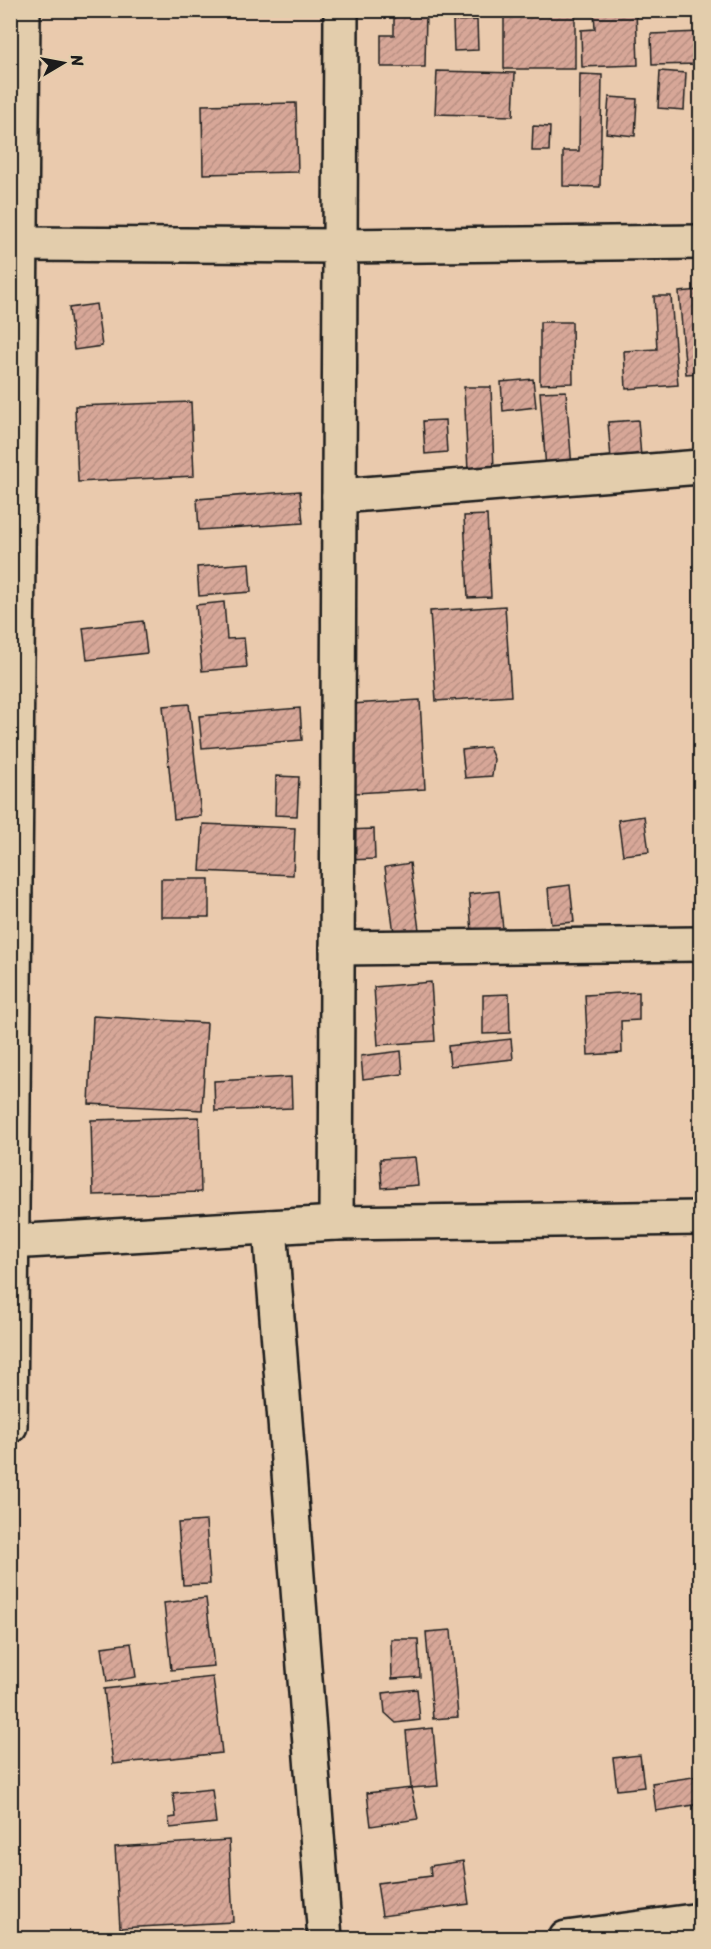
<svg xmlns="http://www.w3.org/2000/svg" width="711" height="1949" font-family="Sriracha,sans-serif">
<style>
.building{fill:url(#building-hatch);stroke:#1c1c1c;stroke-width:1.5}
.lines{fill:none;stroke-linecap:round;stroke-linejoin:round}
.minor-casing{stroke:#1c1c1c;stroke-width:38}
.minor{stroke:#e3cdac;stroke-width:33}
</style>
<defs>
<pattern id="building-hatch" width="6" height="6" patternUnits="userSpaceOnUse" patternTransform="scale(1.5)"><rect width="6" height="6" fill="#d7a798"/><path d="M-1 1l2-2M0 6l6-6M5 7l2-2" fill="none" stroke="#b88f82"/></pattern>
</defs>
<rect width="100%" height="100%" fill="#eacaad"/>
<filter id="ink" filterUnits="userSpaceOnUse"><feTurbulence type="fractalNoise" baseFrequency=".0167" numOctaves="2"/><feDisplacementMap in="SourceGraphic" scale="12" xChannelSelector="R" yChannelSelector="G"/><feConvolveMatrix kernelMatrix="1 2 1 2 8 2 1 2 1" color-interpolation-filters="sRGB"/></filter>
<g filter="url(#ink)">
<!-- building -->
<g class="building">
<path d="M394,10H426L425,67H381V35H394Z"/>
<rect x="504" y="10" width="71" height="59"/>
<path d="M594,10H636L638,65L582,67L581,30L595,29Z"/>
<path d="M477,20L478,50L454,51L453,21Z"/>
<path d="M700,32V64L652,65L651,34Z"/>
<path d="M437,71L515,73L513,116L435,114Z"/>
<path d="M660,71L686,73L684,110L658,108Z"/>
<path d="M580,74L602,75L600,187L563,186V151H579Z"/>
<path d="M609,97L637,99L635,136L606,133Z"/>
<path d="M296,103L298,172L203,174L202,105Z"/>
<path d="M533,126L550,127L549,151H532Z"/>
<path d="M700,290V373L686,374L679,292Z"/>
<path d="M654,296H671L678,385L626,389L624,351L657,349Z"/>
<path d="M96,304L102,346L74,350L69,308Z"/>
<path d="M540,322H572L573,383L540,384Z"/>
<path d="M533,379L536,407L503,411L501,382Z"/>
<path d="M464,387H491L494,470L468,471Z"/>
<path d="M566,391L572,468L546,469L540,392Z"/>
<path d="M191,402L194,476L78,482L75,406Z"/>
<path d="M445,420L447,452L425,454L423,421Z"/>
<path d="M638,420L641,457L611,459L608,422Z"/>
<path d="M300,491L303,523L199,530L197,499Z"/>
<path d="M487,515L491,597L468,598L464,516Z"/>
<path d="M249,563L251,592L199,596L197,567Z"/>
<path d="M224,602L227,639L244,638L247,667L202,671L196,605Z"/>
<path d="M505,606L511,696L436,701L430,611Z"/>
<path d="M143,621L147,653L87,660L83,628Z"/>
<path d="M420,700L425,789L355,793L350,704Z"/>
<path d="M189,704L201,816L174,819L163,706Z"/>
<path d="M300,708L302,740L202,748L199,716Z"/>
<path d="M489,747L494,759L492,776L465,778L462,750Z"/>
<path d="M276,776L299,777L297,816L275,815Z"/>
<path d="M644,816L649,852L623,855L618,820Z"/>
<path d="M203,824L295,828L293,875L200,871Z"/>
<path d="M374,829L375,859L346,860L344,830Z"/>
<path d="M410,863L419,930L394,933L385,867Z"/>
<rect x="161" y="879" width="48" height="38"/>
<path d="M570,885L574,922L551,924L548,888Z"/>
<path d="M499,891L503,929L472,933L469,894Z"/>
<path d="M431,982L435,1041L378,1045L374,987Z"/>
<path d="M639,992V1020L621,1021L622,1053L588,1055L585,995Z"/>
<path d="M509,994L510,1033L483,1034V995Z"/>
<path d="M93,1016L207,1023L202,1110L89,1104Z"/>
<path d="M511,1039L513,1059L450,1066L448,1046Z"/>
<path d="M401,1051L403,1074L363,1079L361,1056Z"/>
<path d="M291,1077L292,1108L215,1111L214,1081Z"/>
<path d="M199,1117L201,1192L93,1195L91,1120Z"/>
<path d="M415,1157L418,1185L382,1188L380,1159Z"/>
<path d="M206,1521L210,1584L183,1585L178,1523Z"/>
<path d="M206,1598L214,1666L171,1670L164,1603Z"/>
<path d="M451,1630L458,1717L433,1719L426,1632Z"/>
<path d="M391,1639H418L420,1677L392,1679Z"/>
<path d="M131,1643L136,1677L107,1682L102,1647Z"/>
<path d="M213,1677L222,1753L113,1764L104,1689Z"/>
<path d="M417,1689L420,1720L396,1723L385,1713L383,1693Z"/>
<path d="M433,1728L438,1786L411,1788L406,1731Z"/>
<path d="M640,1755L644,1787L617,1790L613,1758Z"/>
<path d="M700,1776V1804L656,1811L652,1783Z"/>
<path d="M411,1788L418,1819L371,1826L367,1793Z"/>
<path d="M212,1789L216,1823L170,1828L169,1818L176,1817L173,1793Z"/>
<path d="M229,1840L233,1922L120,1928L115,1847Z"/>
<path d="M463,1861L469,1904L382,1916L377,1883L431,1876L430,1866Z"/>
</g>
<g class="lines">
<!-- minor casing -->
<g class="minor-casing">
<g id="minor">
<path d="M21,244L340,246L700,242"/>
<path d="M339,496L700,467"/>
<path d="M337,948L700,944"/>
<path d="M336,1223L341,10"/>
<path d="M270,1227L325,1938"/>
<path d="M10,1242L336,1223L700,1218"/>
<path d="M10,1426L23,10"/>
<path d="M566,1938L700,1920"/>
</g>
</g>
<!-- minor -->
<use href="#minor" class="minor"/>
</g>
</g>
<!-- margin -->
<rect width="711" height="1949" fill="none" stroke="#e3cdac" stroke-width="36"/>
<rect x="18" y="18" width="675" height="1913" fill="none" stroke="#1c1c1c" stroke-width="2" filter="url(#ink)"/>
<!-- north arrow -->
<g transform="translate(63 63) rotate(80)" stroke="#e3cdac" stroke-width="4.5" paint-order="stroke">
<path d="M0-4.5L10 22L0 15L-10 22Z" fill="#1c1c1c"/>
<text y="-9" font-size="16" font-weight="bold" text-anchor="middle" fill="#1c1c1c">N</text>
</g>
</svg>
